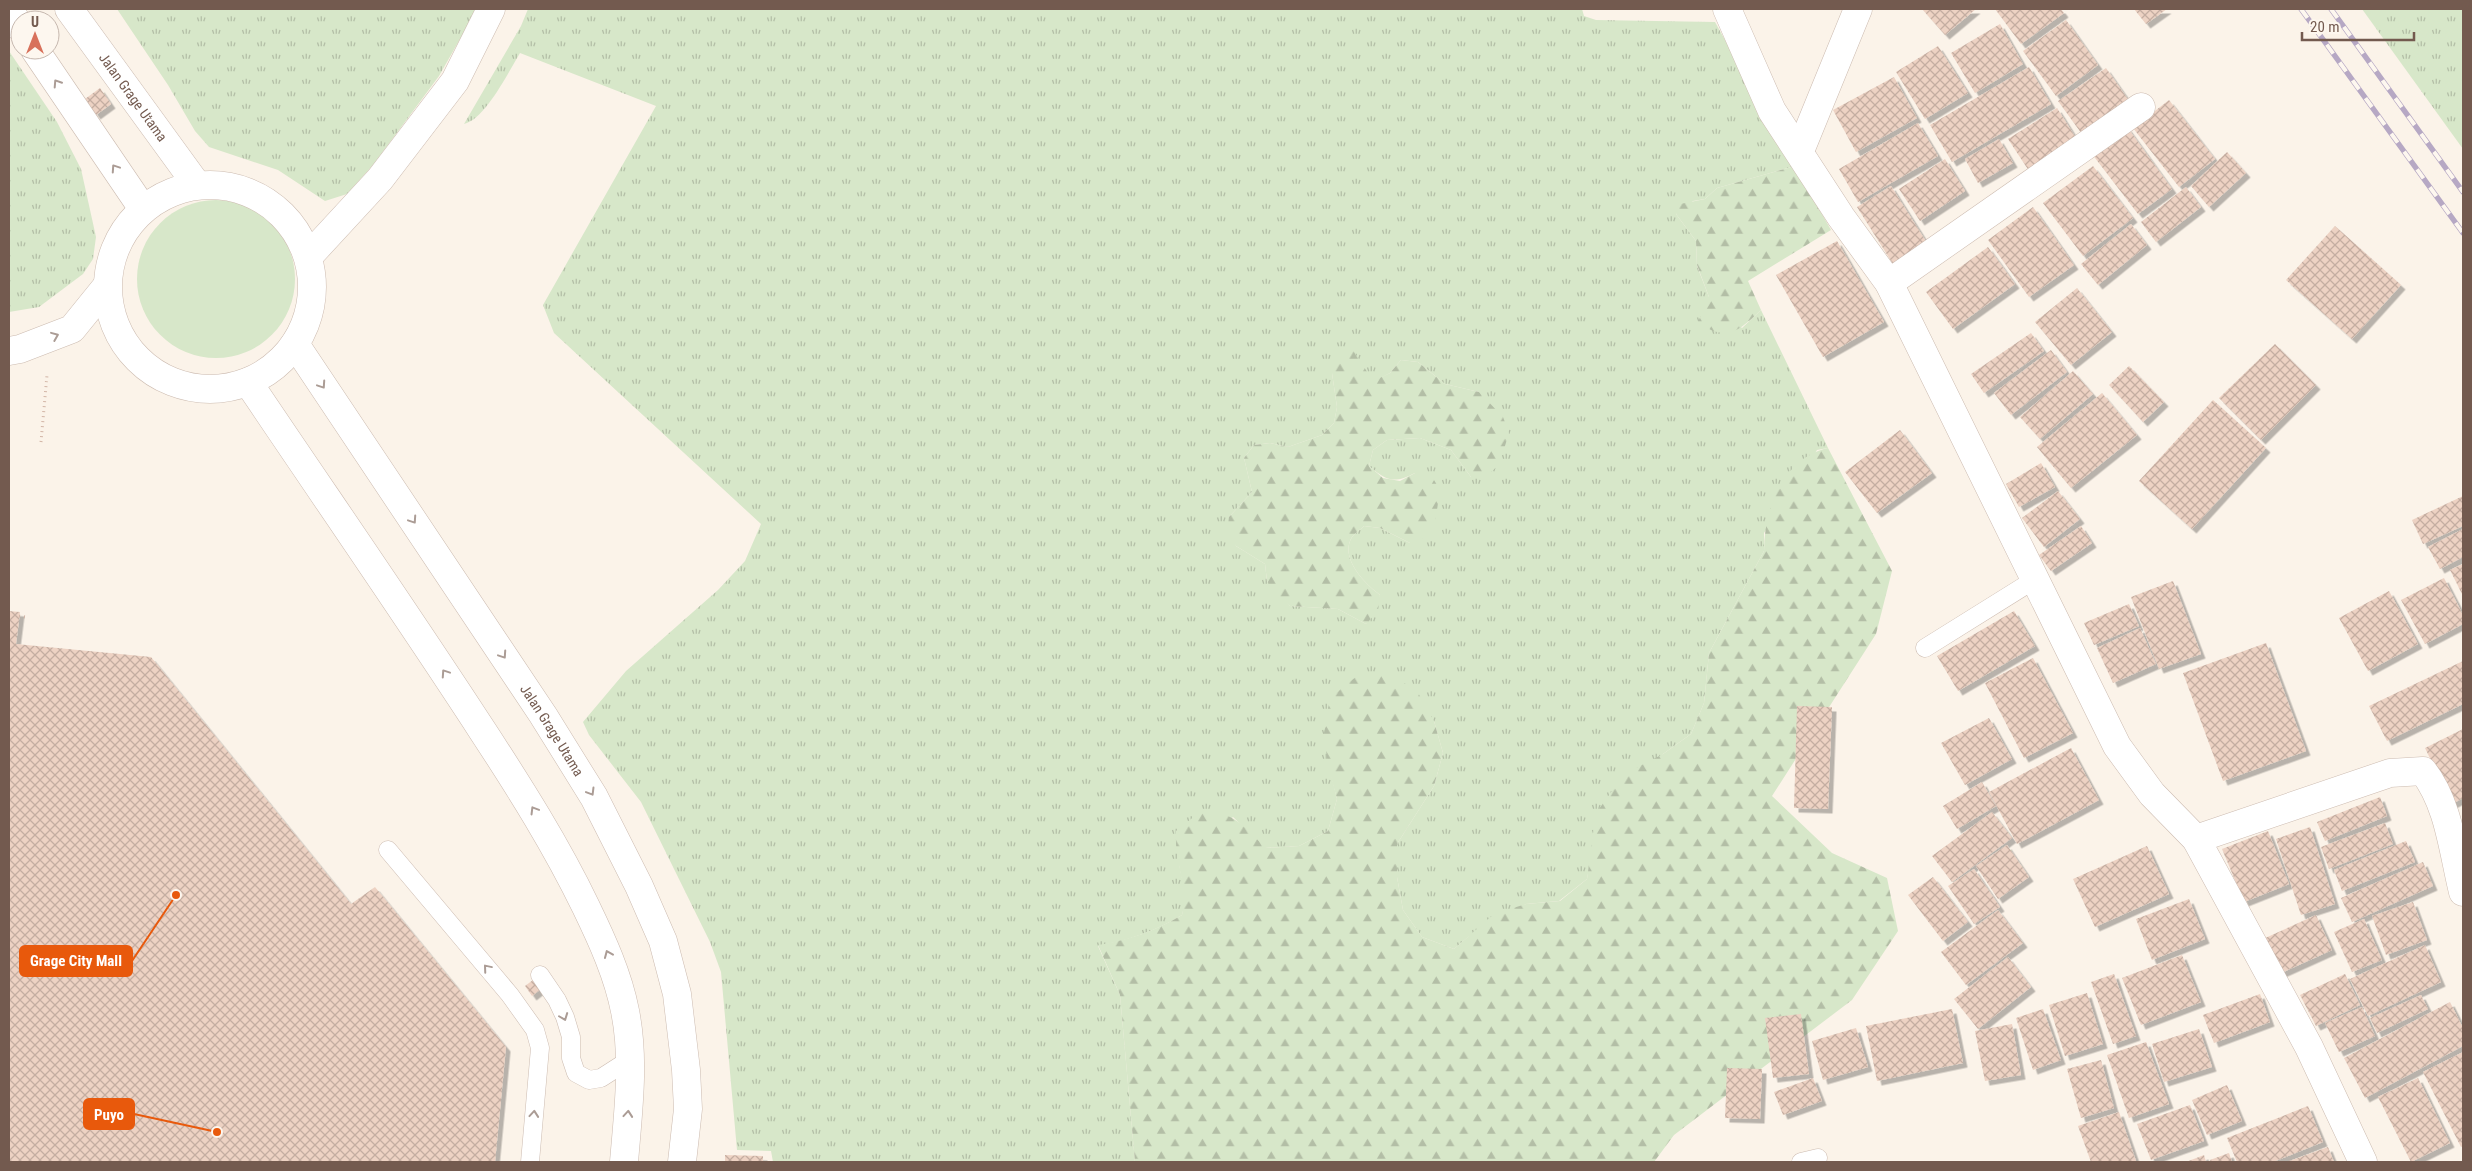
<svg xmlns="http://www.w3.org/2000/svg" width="2472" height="1171" font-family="'Roboto Condensed',sans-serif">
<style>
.grass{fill:url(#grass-tufts);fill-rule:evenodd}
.forest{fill:url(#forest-firs)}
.garden{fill:#d7e7c9}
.building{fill:url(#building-cross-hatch);filter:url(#shadow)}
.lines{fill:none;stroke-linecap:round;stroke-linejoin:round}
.service-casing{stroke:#ccbbb0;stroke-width:19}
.minor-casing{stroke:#ccbbb0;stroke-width:29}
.path{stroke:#d2b5a6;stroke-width:3;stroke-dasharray:1 4;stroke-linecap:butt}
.service{stroke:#fff;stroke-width:18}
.minor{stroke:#fff;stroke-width:28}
.rail-casing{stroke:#b6a8c4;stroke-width:5.5}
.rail{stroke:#fdf7ef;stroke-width:4;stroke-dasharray:11;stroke-linecap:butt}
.oneway{stroke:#ab9c95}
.labels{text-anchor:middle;stroke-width:5;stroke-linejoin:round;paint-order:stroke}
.street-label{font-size:14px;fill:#735a4f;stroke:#fdf7ef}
.leader{fill:none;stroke:#e8590c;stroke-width:2}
.callout-dot{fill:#e8590c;stroke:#fdf7ef;stroke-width:2}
.callout{fill:#e8590c;stroke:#e8590c;stroke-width:2}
.callout-label{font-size:15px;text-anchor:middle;font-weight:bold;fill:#fff}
</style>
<defs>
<pattern id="grass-tufts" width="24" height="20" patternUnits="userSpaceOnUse" patternTransform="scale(1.25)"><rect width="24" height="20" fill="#d7e7c9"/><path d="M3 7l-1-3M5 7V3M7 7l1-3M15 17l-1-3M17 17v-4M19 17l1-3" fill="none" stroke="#b3bea6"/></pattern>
<pattern id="forest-firs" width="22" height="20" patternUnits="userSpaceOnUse" patternTransform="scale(1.25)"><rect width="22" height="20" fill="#d7e7c9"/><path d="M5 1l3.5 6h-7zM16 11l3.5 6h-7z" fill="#b3bea6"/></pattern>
<pattern id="building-cross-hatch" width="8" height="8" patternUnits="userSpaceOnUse" patternTransform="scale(1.25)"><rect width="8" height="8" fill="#edd2c3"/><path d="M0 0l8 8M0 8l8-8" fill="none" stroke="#c4ada1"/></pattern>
<filter id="shadow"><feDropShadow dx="4.5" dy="4.5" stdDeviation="0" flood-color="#0004"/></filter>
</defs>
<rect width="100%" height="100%" fill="#fbf3e9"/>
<!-- grass -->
<g class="grass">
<path d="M117,9H477L439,76L373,165L347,194L325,201L278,170L209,147L195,131L168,85Z"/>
<path d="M528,9H1582L1584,16L1596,20L1715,22L1795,166L1717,188L1705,199L1693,201L1676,214L1696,241L1697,266L1709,297L1742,328L1761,310L1828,448L1817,450L1764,533V551L1709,653L1704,703L1691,734L1663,754L1590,862L1587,879L1559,901L1526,904L1468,937L1454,949L1422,937L1403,910L1397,877V844L1434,786L1443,753L1434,721L1329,766L1337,799L1328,831L1299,846L1265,848L1233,817L1179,864L1186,898L1182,915C1156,931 1129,940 1098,946L1120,995L1135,1162H773L771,1151L737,1150L721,972L710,942L641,802L589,735L583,722L626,671L718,590L745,561L761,524L554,333L543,305L656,106L520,53C509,71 485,120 464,124L521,26ZM1401,360L1418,362L1445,384L1479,392L1471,477L1451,450L1420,438L1387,440L1373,450L1369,466C1387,481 1394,484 1415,473L1410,543L1380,528L1364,526C1361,529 1355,533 1352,537C1339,558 1365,584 1380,595L1366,624L1338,609L1290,606L1267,581L1265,564L1236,546L1229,517L1252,492L1244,458L1254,445L1270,443L1288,447L1322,435L1334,423L1337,407L1332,373L1373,382L1390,373Z"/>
<path d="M2362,9H2463V149Z"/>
<path d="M9,51L57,122L81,169L96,237L93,259L83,274L39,307L9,312Z"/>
</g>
<!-- forest -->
<g class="forest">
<path d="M1795,166L1831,230L1748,281L1761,310C1739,331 1726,343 1698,322L1709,297L1697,265L1696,241L1676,214L1680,204L1705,199L1717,188Z"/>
<path d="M1353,350L1373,381L1390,373L1401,360L1418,362L1445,384L1479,392L1503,417L1509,433L1499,465L1486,476L1471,477L1451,450L1420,438L1387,440L1373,450L1369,466L1383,478L1400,481L1415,473L1431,475L1440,490L1435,523L1426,537L1410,543L1380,528L1364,526C1361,529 1355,533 1352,537C1339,558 1365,584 1380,595L1378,611L1366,624L1338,609L1290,606L1277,596L1267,581L1265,564L1236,546L1227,533L1229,517L1252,492L1244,458L1254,445L1270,443L1288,447L1322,435L1334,423L1337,407L1332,373L1338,357Z"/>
<path d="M1828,448L1892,571L1876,634L1772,796L1832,853L1887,878L1898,931L1852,1000L1674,1135L1654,1162H1135L1120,995L1098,945C1129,940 1155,931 1182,915C1188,884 1174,862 1176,831L1201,811C1234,811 1243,826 1266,848L1299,846L1328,831L1337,799L1328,766L1324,733L1330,698L1357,676L1388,673L1417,691L1434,721L1443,753L1434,786L1397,844V877L1403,910L1422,937L1454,949L1494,914L1526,904L1560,901L1587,879L1594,826L1599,809L1619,781L1632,770L1663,754L1691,734L1704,703L1709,653L1764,551C1764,509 1783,458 1828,448Z"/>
</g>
<!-- garden -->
<circle class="garden" cx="216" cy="279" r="79"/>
<!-- building -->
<g class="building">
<path d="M1922,9H1976L1945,35Z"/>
<path d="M1995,9H2061L2064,13L2021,44Z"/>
<path d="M2134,9H2167L2146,24Z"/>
<path d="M2066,20L2098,65L2056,96L2023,51Z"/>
<path d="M2000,24L2023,64L1975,93L1951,53Z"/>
<path d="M1938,46L1968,93L1925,119L1896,72Z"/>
<path d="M2029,67L2051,104L1952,162L1930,125Z"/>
<path d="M2106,68L2134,108L2087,141L2058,101Z"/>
<path d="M1894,77L1917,118L1856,152L1833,110Z"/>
<path d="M100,88L111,104L96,115L85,99Z"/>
<path d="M2169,100L2215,159L2179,187L2133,128Z"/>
<path d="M2057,108L2081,146L2033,177L2008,139Z"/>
<path d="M1918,123L1938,156L1858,202L1839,169Z"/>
<path d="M2127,127L2172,189L2138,214L2092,154Z"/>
<path d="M1999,139L2013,163L1978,183L1965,159Z"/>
<path d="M2227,152L2246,173L2209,207L2191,186Z"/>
<path d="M1945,159L1965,191L1920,221L1899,189Z"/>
<path d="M2093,166L2133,218L2083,256L2043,203Z"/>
<path d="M1891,186L1932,251L1898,272L1857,207Z"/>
<path d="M2186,187L2201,207L2156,242L2141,222Z"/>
<path d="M2033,207L2074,265L2029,297L1988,240Z"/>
<path d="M2131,224L2147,245L2098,285L2081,264Z"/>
<path d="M2335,226L2401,285L2352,339L2286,280Z"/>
<path d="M1837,241L1884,322L1823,357L1776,275Z"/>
<path d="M1988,247L2015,284L1953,329L1926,292Z"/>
<path d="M2077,288L2112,332L2071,365L2035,322Z"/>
<path d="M2031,333L2044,351L1984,393L1971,374Z"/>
<path d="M2275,344L2316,385L2261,440L2219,398Z"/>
<path d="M2051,350L2067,372L2011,415L1994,393Z"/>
<path d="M2129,366L2164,402L2143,422L2109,385Z"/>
<path d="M2073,371L2093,394L2040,439L2020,417Z"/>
<path d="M2102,393L2137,435L2071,488L2037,447Z"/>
<path d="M2213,400L2266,448L2192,529L2139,481Z"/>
<path d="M1900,430L1932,473L1877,513L1845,472Z"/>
<path d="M2041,463L2055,487L2019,507L2006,484Z"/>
<path d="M2058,491L2080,519L2044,547L2022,518Z"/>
<path d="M2463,496V526L2423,544L2412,520Z"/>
<path d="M2081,526L2092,543L2051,571L2039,555Z"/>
<path d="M2463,529V557L2440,569L2428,547Z"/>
<path d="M2463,564V596L2450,570Z"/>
<path d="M2444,578L2463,615V624L2425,644L2401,600Z"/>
<path d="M2173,581L2201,654L2159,669L2131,597Z"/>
<path d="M2389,591L2418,644L2368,671L2339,618Z"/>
<path d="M2129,604L2139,626L2094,645L2084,623Z"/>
<path d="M9,611L20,612L16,644L151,657L351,904L375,887L506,1047L495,1162H9Z"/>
<path d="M2014,611L2035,646L1958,691L1937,656Z"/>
<path d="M2140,628L2156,664L2113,683L2097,648Z"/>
<path d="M2266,643L2306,751L2223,781L2183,673Z"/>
<path d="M2033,658L2073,733L2024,758L1985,683Z"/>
<path d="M2463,661V704L2387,741L2369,706Z"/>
<path d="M1797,706L1832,707L1828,809L1794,808Z"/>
<path d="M1989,718L2012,759L1965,785L1941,743Z"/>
<path d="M2463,729V798L2452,804L2425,748Z"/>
<path d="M2071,748L2099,800L2017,844L1989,792Z"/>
<path d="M1982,782L1996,806L1957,829L1943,806Z"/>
<path d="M2380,797L2387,816L2325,841L2317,822Z"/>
<path d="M1992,812L2012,838L1952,882L1932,856Z"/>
<path d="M2385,823L2393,844L2329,869L2321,847Z"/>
<path d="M2310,827L2335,904L2301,915L2276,839Z"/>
<path d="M2268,831L2289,884L2244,902L2222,849Z"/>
<path d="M2406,841L2415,862L2342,891L2334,870Z"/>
<path d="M2007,845L2029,877L1998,899L1976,866Z"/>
<path d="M2147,846L2169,894L2095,927L2073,879Z"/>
<path d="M2423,862L2433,886L2352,922L2341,898Z"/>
<path d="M1974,869L2000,907L1974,924L1948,886Z"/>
<path d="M1933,877L1968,922L1943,941L1908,895Z"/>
<path d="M2189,899L2205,939L2152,960L2136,919Z"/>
<path d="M2413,902L2427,940L2386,955L2372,916Z"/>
<path d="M1998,910L2023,943L1966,985L1941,952Z"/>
<path d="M2316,915L2332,950L2279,974L2263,939Z"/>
<path d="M2364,919L2382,960L2352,972L2334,932Z"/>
<path d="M2425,945L2441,982L2368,1016L2350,979Z"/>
<path d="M2182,955L2201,1002L2141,1025L2122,978Z"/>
<path d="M2008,957L2031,987L1978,1029L1954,999Z"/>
<path d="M2114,974L2136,1036L2113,1044L2091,982Z"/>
<path d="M2345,974L2360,1005L2316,1026L2300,995Z"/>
<path d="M533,980L541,989L532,996L525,986Z"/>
<path d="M2087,993L2103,1044L2065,1056L2049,1005Z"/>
<path d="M2260,994L2270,1022L2214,1043L2203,1015Z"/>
<path d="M2421,995L2428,1009L2377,1033L2370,1018Z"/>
<path d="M2450,1002L2463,1028V1046L2365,1098L2344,1058Z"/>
<path d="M2362,1007L2375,1036L2339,1052L2325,1023Z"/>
<path d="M1952,1009L1963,1063L1877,1081L1866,1026Z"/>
<path d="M2043,1009L2061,1060L2033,1070L2016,1018Z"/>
<path d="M1801,1014L1809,1074L1773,1078L1765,1018Z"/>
<path d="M2012,1024L2021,1075L1985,1081L1975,1031Z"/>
<path d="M1856,1028L1868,1067L1823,1080L1812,1041Z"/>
<path d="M2199,1029L2212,1067L2164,1082L2152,1044Z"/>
<path d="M2146,1042L2169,1104L2129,1118L2107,1055Z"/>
<path d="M2463,1052V1146L2461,1147L2423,1072Z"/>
<path d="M2101,1060L2114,1108L2081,1118L2067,1069Z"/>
<path d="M1727,1068L1762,1069L1760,1119L1725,1118Z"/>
<path d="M1813,1078L1822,1101L1783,1115L1774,1092Z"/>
<path d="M2418,1078L2450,1143L2411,1162L2378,1097Z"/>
<path d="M2227,1085L2242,1121L2207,1135L2192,1100Z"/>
<path d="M2190,1105L2204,1141L2151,1160L2137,1124Z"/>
<path d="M2308,1106L2323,1142L2273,1162H2237L2227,1138Z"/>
<path d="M2119,1112L2136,1161L2091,1162L2078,1126Z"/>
<path d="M2328,1147L2334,1162H2287Z"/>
<path d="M2229,1153L2232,1162H2211L2210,1160Z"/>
<path d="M725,1155L763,1156V1162H725Z"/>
<path d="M2204,1155L2206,1162H2186Z"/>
</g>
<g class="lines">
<!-- service casing -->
<g class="service-casing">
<g id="service">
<path d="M1925,648L2034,580"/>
<path d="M388,850L510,995L535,1030L540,1048L530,1162"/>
<path d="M540,975L557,1000L565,1017L571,1037V1058L576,1073L589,1080L601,1078L629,1060"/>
<path d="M1801,1162L1818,1158"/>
</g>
</g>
<!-- minor casing -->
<g class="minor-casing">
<g id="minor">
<path d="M9,9L20,27"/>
<path id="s1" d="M69,9L197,185"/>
<path d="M1727,9L1772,111L1841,217L1889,283L2117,746L2152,794L2196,839L2309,1047L2363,1162"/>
<path d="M35,50L143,209"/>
<path d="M1800,151L1858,9"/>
<circle cx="210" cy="287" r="102"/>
<path d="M308,257L380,179L455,81L491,9"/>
<path d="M1889,283L2141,107"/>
<path id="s2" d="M295,344L543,715L594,797L639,886L663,941L677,994L686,1070L688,1109L682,1162"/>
<path d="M9,351L20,349L72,329L106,287"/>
<path d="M248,382C326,498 406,613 482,730C520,788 556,845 586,907C602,940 618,975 625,1011C635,1060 628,1113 624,1162"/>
<path d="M2196,839L2390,773L2423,771C2449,804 2453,852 2463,892"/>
</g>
</g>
<!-- path -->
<g class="path">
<path d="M41,442L47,375"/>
<path d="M19,616L25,617"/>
</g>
<!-- service -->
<use href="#service" class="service"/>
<!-- minor -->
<use href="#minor" class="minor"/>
<!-- rail casing -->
<g class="rail-casing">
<g id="rail">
<path d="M2301,9L2463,233"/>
<path d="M2331,9L2463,192"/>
</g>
</g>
<!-- rail -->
<use href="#rail" class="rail"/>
</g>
<!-- one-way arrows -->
<defs><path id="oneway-chevron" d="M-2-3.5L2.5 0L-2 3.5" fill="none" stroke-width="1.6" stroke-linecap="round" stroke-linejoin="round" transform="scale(1.25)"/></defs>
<g class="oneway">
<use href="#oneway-chevron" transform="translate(57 83) rotate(-123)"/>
<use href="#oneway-chevron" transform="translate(115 168) rotate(-124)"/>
<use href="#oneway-chevron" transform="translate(55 336) rotate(-22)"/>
<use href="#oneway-chevron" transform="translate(322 385) rotate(56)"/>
<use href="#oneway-chevron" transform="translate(413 520) rotate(56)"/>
<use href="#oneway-chevron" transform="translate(503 655) rotate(56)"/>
<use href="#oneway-chevron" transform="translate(445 673) rotate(-124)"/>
<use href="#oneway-chevron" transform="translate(591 792) rotate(59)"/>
<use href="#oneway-chevron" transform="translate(534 810) rotate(-121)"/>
<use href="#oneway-chevron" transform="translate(608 954) rotate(-113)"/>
<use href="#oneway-chevron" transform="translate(487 968) rotate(-130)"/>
<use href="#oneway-chevron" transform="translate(564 1017) rotate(69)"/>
<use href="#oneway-chevron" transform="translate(534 1114) rotate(-85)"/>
<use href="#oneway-chevron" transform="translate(628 1114) rotate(-85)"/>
</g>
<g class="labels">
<!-- street labels -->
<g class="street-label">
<text dy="5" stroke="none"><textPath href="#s1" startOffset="109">Jalan Grage Utama</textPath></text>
<text dy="5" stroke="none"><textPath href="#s2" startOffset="464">Jalan Grage Utama</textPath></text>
</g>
</g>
<!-- callouts -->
<path class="leader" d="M176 895L132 961M217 1132L134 1114"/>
<g class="callout-dot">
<circle cx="176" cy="895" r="5"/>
<circle cx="217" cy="1132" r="5"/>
</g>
<g class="callout">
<rect x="20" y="946" width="112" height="30" rx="5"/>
<rect x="84" y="1099" width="50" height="30" rx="5"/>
</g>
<g class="callout-label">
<text x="76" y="966">Grage City Mall</text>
<text x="109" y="1120">Puyo</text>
</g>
<!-- border -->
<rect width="2472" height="1171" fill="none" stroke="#735a4f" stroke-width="20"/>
<!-- north arrow -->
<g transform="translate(35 35)"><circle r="24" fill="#fdf7ef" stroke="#c6b8af"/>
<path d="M0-4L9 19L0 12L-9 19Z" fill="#d8715b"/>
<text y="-8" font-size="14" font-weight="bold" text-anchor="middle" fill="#735a4f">U</text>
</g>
<!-- scale -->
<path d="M2302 32v8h112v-8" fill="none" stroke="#735a4f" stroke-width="2.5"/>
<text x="2310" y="32" font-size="15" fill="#735a4f" stroke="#fdf7ef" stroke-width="4" paint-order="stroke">20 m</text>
</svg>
